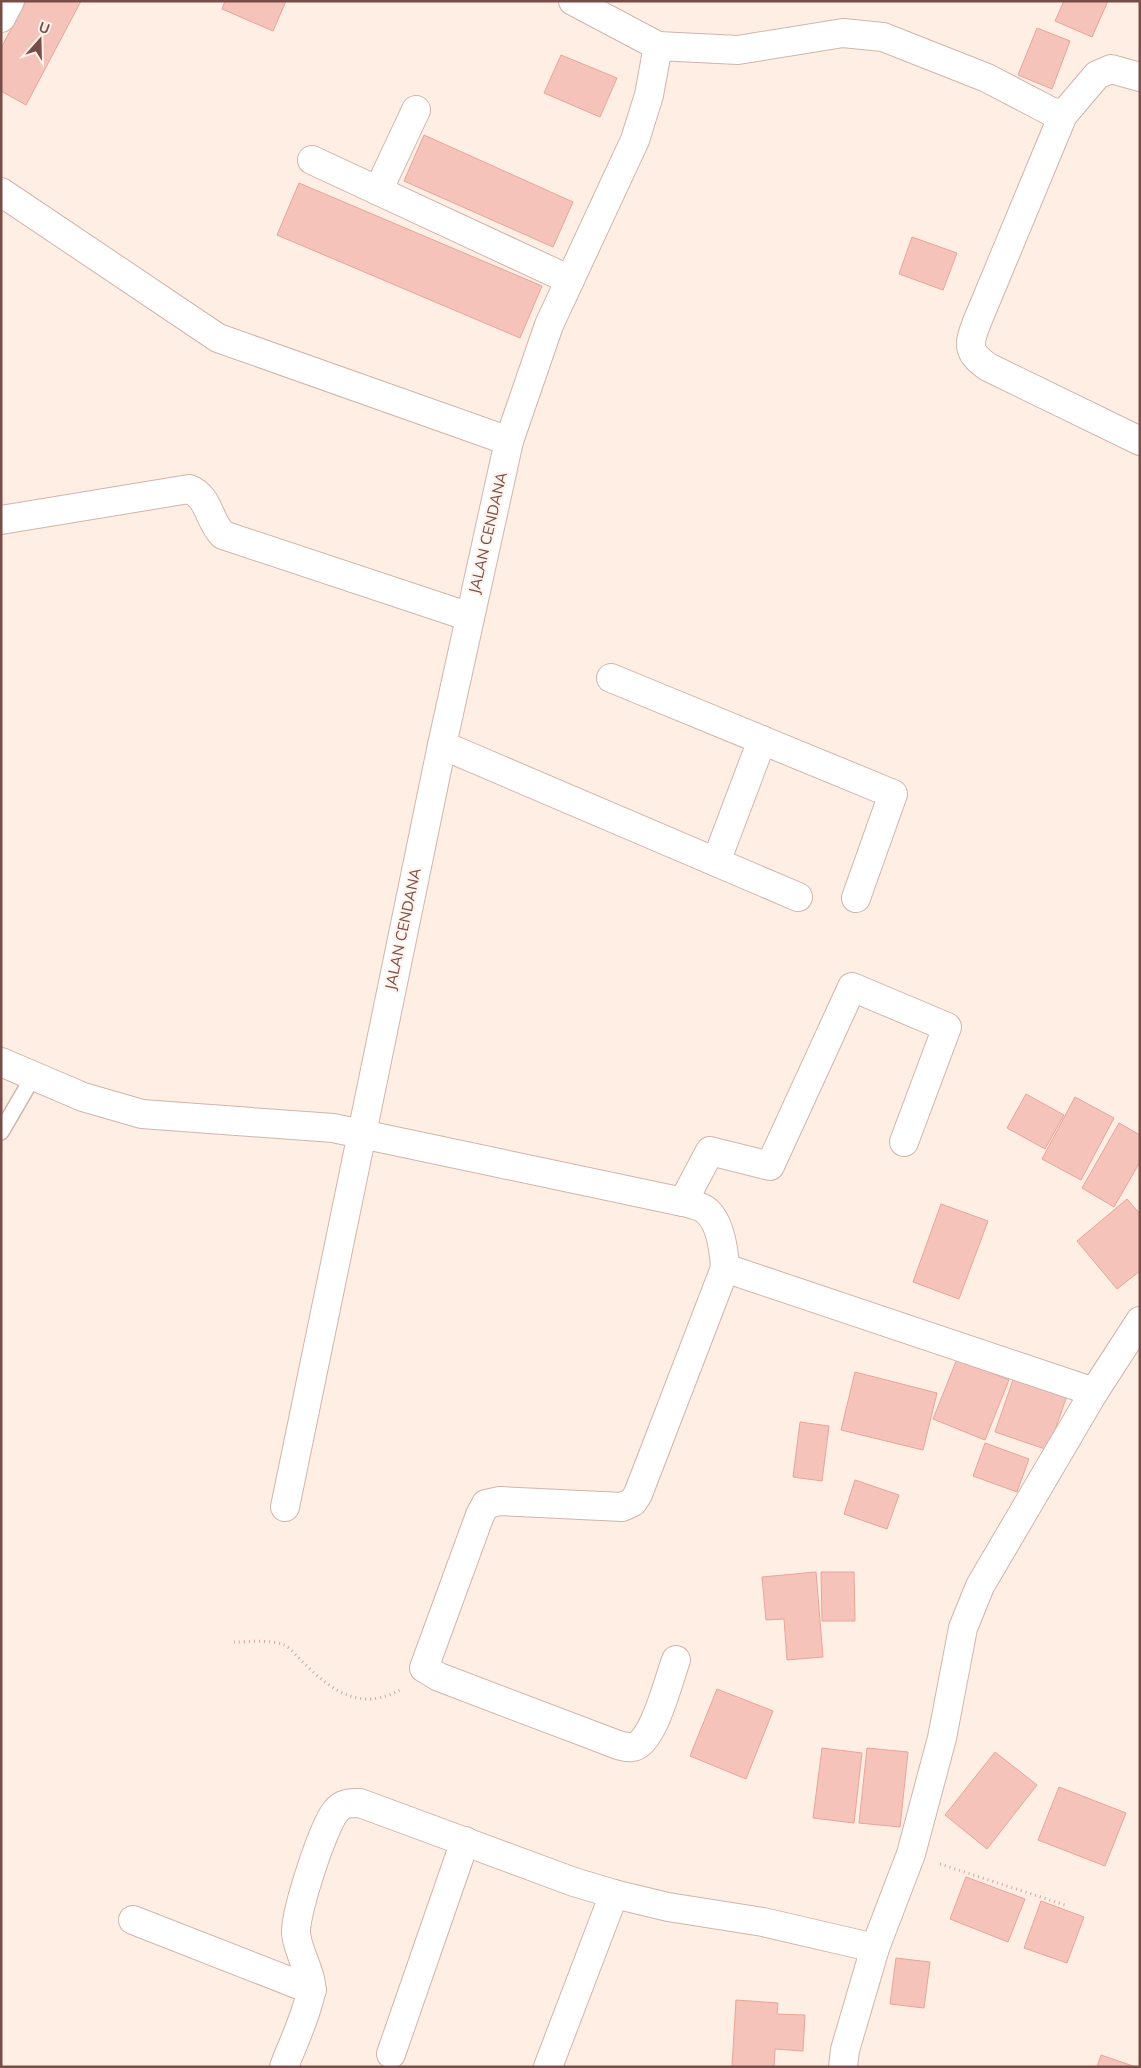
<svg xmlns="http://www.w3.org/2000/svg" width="1141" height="2068" font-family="Mulish,sans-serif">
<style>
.building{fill:#f5c3ba;stroke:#e9a499}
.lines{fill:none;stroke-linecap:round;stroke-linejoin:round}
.service-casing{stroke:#d2b4ac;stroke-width:18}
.minor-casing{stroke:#d2b4ac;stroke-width:30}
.path{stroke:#daa69d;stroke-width:3;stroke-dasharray:1 4;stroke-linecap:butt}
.service{stroke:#fff;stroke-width:15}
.minor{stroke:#fff;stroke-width:28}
.labels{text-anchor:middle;stroke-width:4;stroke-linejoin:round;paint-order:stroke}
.street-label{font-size:15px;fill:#784d48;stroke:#fff3ec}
</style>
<rect width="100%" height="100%" fill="#feeee4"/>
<!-- building -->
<g class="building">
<path d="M26,1H81L26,105L1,91V48Z"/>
<path d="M225,1H286L273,31L222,9Z"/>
<path d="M1064,1H1108L1092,37L1055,21Z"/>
<path d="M1037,28L1070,41L1052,89L1018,75Z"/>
<path d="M561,55L617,78L600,117L544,93Z"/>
<path d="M424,135L573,202L553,247L404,181Z"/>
<path d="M299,183L542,286L520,338L277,235Z"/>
<path d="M912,237L957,253L943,290L899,274Z"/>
<path d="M1026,1094L1064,1115L1045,1149L1007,1128Z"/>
<path d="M1075,1097L1114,1118L1081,1180L1042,1159Z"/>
<path d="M1119,1123L1140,1135V1162L1114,1207L1082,1188Z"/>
<path d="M1127,1199L1140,1214V1271L1117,1289L1077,1241Z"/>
<path d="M941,1204L988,1221L959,1299L913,1282Z"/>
<path d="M957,1359L1009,1380L985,1440L933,1419Z"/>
<path d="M855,1372L937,1393L923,1450L841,1430Z"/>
<path d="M1015,1374L1068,1393L1048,1450L995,1432Z"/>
<path d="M800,1422L829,1426L822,1481L793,1477Z"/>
<path d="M985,1443L1029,1459L1017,1492L973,1476Z"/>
<path d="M855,1480L899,1495L887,1529L844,1514Z"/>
<path d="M816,1572L823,1657L787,1660L784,1619L766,1620L762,1577Z"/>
<path d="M821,1572H854L855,1621H822Z"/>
<path d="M717,1689L773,1711L746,1779L690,1756Z"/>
<path d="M822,1748L862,1753L854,1823L813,1818Z"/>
<path d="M867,1748L908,1752L900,1827L859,1823Z"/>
<path d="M995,1752L1037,1785L987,1849L945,1815Z"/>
<path d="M1059,1787L1126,1813L1105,1866L1038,1840Z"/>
<path d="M966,1877L1025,1899L1008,1942L950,1919Z"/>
<path d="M1041,1901L1084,1917L1067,1963L1024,1948Z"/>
<path d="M896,1958L930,1962L924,2008L890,2004Z"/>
<path d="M736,2000L778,2003L777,2014L805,2015L803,2051L775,2049L774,2067H732Z"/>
<path d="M1101,2055L1136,2067H1097Z"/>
</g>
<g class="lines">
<!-- service casing -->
<g class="service-casing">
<path id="service" d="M1,1132L33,1077"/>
</g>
<!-- minor casing -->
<g class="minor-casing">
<g id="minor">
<path d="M1,18L10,1"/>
<path d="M658,46L738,50L843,33L883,37L987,78L1050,111L1063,115L1097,75L1111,69L1140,77"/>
<path d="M1063,115L977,322C968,345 967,352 988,367L1140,441"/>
<path d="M312,160L570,280"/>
<path d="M378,191L416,110"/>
<path d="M1,192L218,338L509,441"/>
<path d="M1,520L189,489C209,496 209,522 223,535L470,617"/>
<path d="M611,678L893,794L856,898"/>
<path d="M442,745L798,897"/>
<path d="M716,862L762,740"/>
<path d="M1,1062L83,1097L142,1114L333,1128L683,1202C691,1204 702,1206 708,1212C721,1225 724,1251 725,1268L638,1494L633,1502L622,1507L500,1501L486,1504L480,1515L424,1668L439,1677L605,1740C613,1743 623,1748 632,1747C653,1746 669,1678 676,1660"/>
<path d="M683,1202L710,1151L770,1166L852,987L947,1027L904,1142"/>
<path d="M725,1268L1094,1392"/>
<path d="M285,1507L442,745L509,441L549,325L635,140L649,95L658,46L573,1"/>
<path d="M133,1920L312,1990"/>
<path d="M391,2054L465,1841"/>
<path d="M284,2067C293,2043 306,2017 311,1992C314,1977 297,1951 296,1933C295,1913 323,1826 336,1811C342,1803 350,1803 360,1803L574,1882L614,1894L668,1907L763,1922L875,1948"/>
<path d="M548,2067L614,1894"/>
<path d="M843,2067L845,2050L875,1948L911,1854L942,1738L963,1628L980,1586L1094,1392L1140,1321"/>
</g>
</g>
<!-- path -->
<g class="path">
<path d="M234,1642C248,1642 270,1639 284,1645C291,1648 298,1658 304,1663C333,1692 361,1712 402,1689"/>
<path d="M940,1864L1068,1906"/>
</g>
<!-- service -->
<use href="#service" class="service"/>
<!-- minor -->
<use href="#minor" class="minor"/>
</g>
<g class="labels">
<!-- street labels -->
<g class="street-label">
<text transform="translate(488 533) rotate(-77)" y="5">JALAN CENDANA</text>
<text transform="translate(403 929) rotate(-78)" y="5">JALAN CENDANA</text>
</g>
</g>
<!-- border -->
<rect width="1141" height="2068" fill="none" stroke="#784d48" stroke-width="5"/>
<!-- north arrow -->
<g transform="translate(40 40) rotate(20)" stroke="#fff3ec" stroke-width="4" paint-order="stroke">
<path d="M0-4L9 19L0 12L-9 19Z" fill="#784d48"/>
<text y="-8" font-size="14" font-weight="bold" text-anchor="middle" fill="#784d48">U</text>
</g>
</svg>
